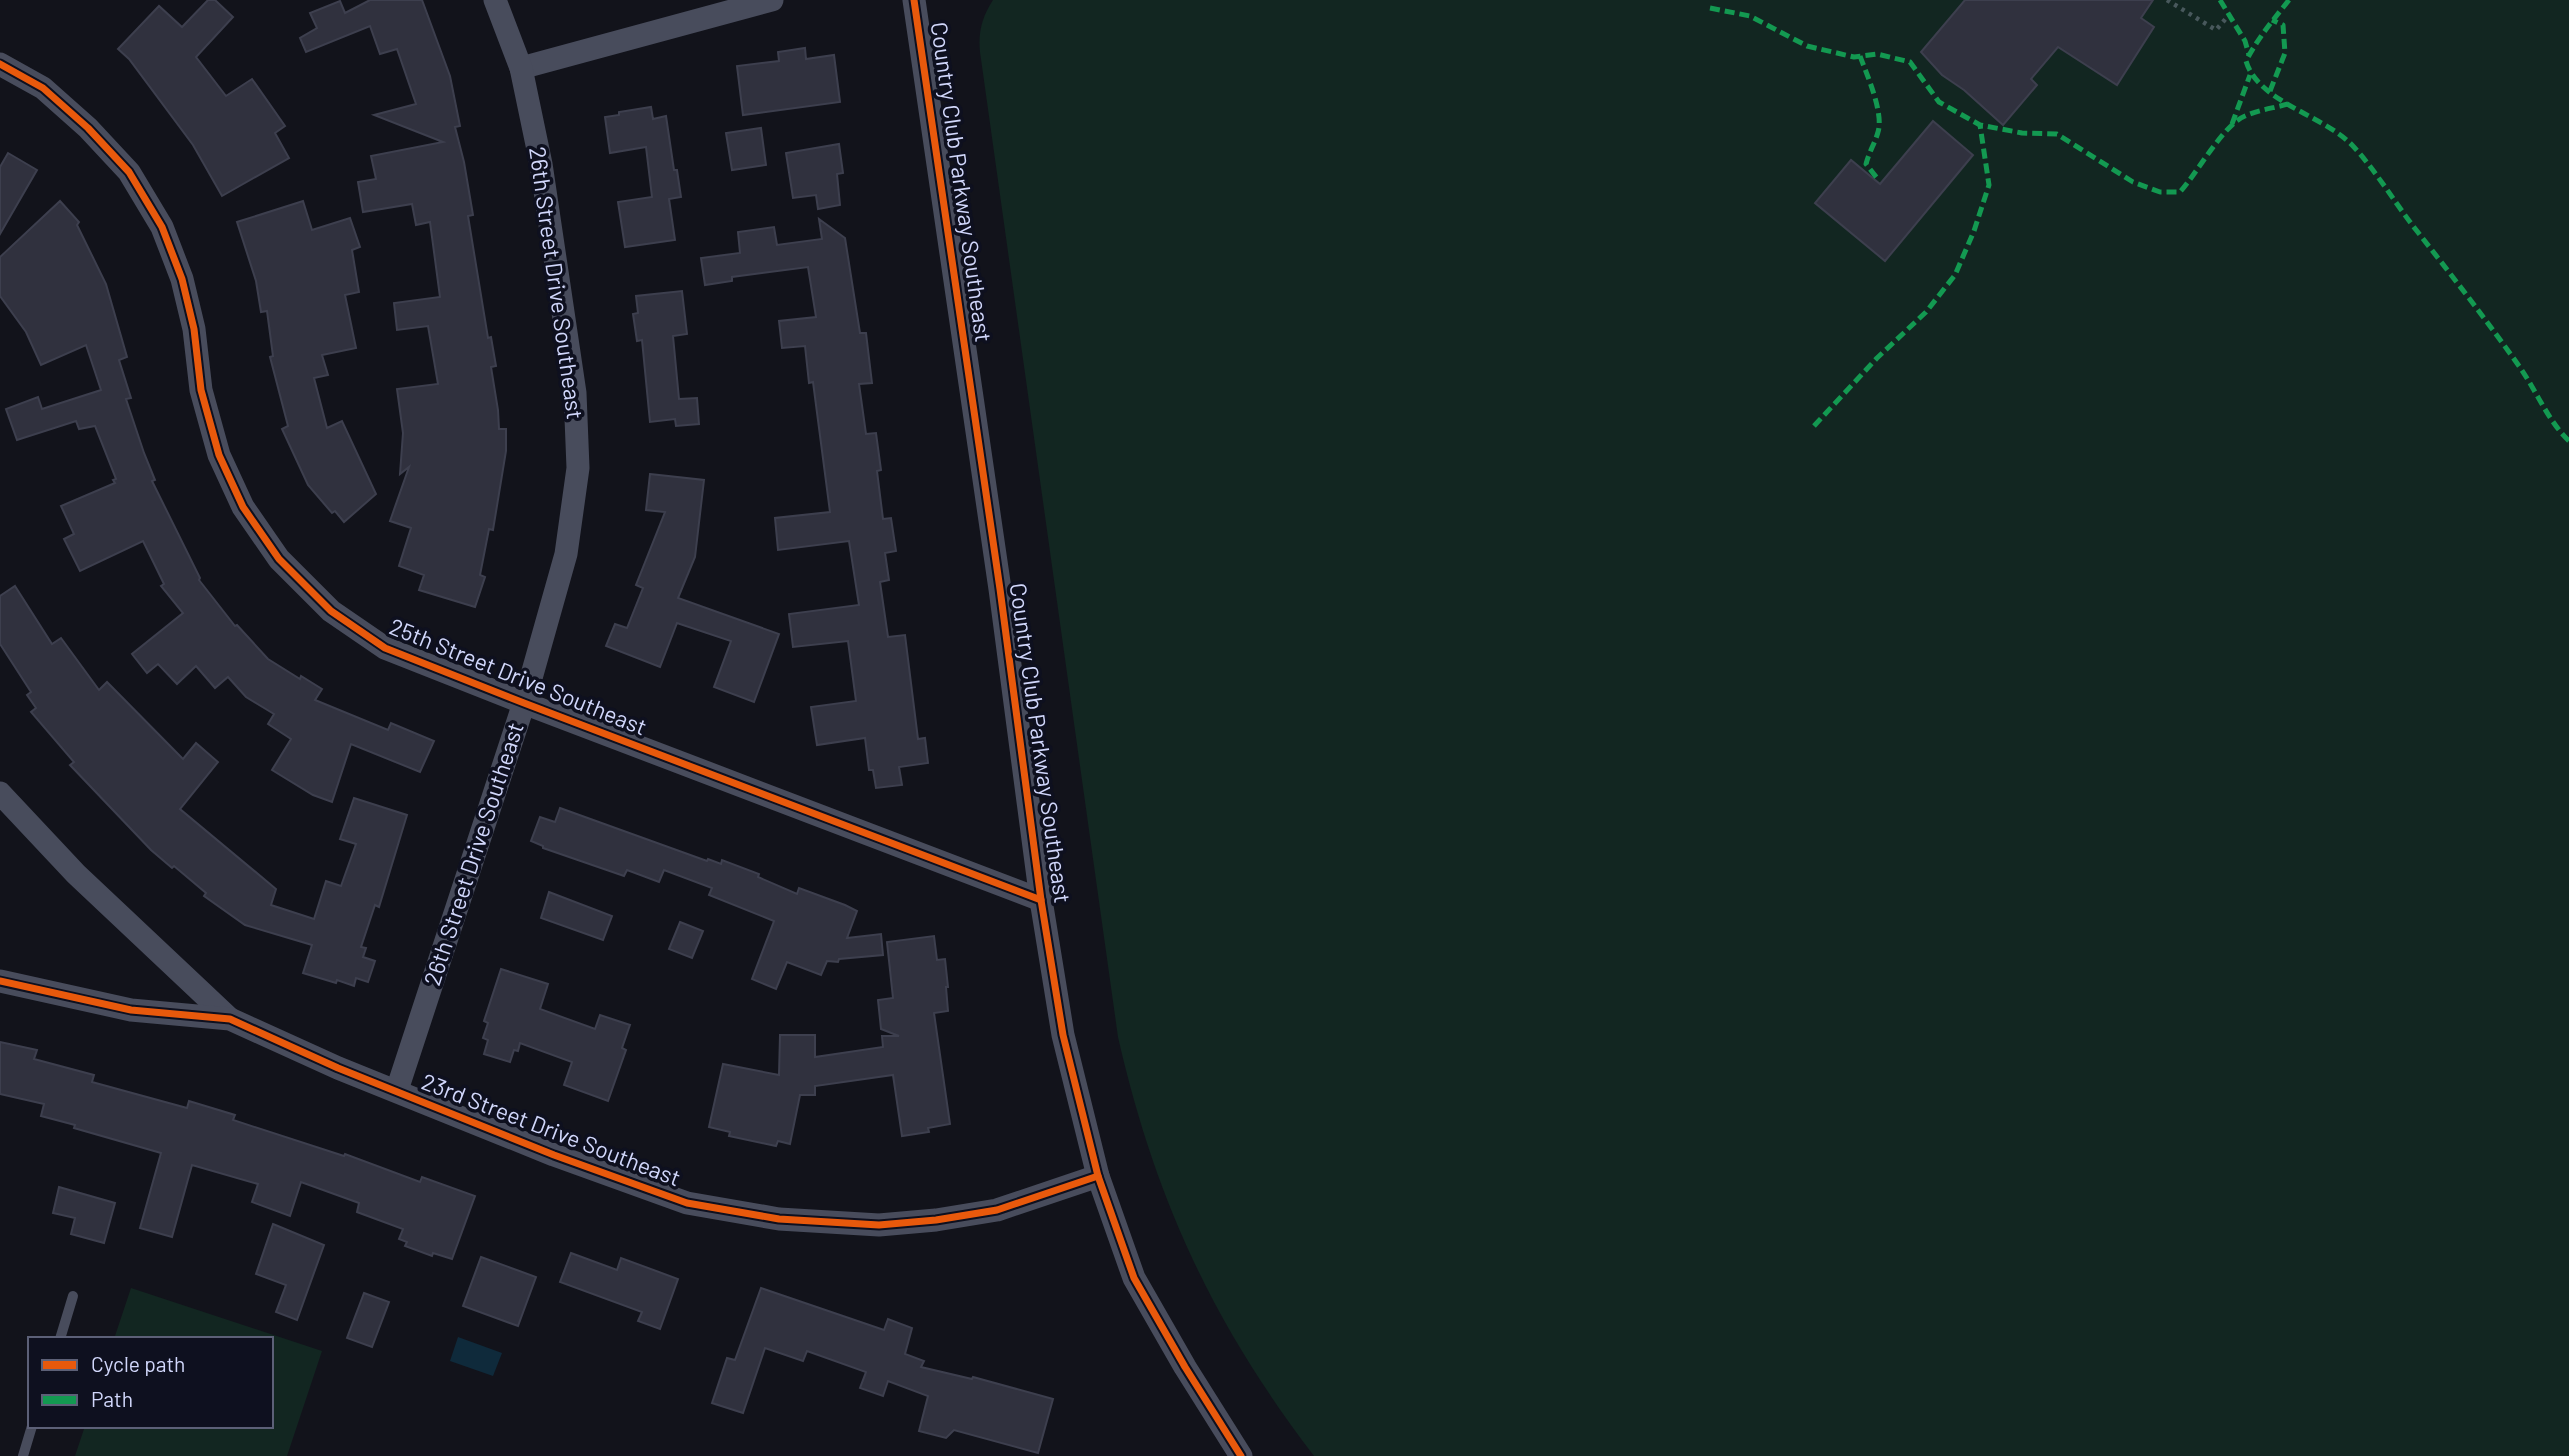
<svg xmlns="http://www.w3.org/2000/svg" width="2569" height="1456" font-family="Barlow,sans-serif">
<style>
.green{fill:#122621}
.water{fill:#0f2a3b}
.building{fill:#30313e;stroke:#3d3f4e;stroke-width:2}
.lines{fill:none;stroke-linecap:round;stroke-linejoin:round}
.path{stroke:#48585c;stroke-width:4.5;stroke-dasharray:3.5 5;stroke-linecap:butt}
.service{stroke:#484c5c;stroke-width:10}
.minor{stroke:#484c5c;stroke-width:23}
.quiet{stroke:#139951;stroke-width:5;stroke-dasharray:10 5;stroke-linecap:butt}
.cycleway-casing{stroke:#0e101f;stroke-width:11}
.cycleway{stroke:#e8590c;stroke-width:7}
.labels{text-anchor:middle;stroke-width:7;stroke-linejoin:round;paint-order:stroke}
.street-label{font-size:23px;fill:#d1d7fb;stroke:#0e101f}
</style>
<rect width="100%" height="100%" fill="#12131b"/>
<!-- green -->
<g class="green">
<path d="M993,0H2569V1456H1314C1213,1324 1155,1199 1118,1037L980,52C978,32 982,17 993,0Z"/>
<path d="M131,1288L322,1351L287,1456H75L85,1426H271V1339H114Z"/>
</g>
<!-- water -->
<path class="water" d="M458,1337L502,1353L493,1376L450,1361Z"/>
<!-- building -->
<g class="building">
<path d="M208,0H215L233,17L196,57L226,96L252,79L285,126L275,133L289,158L222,196L193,145L129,59L118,49L159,6L182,27Z"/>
<path d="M370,0H422L450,76L460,126L455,127L464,162L473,215L468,216L488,338L491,337L496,366L491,367L498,410L499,429H506V451L493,530L489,529L480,575L485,577L475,607L419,590L424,575L399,566L411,528L390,521L409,467L400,474L403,433L397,389L438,384L428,326L397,330L394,303L440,297L430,222L416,225L412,204L363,212L358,182L376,179L371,156L443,142L374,115L416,104L397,49L380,54L370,26L306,52L300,38L317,28L310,13L340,1L345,13Z"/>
<path d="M1965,0H2153L2141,18L2154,27L2117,85L2058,47L2031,79L2037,85L2003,125L1964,90L1942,75L1921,52Z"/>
<path d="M805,48L806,59L834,55L840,102L743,115L737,66L779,61L778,52Z"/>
<path d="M651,107L653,119L666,116L674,170H677L681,197L669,199L675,240L625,247L618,202L652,197L646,147L610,153L605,117L619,115V112Z"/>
<path d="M1933,121L1973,155L1885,261L1815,203L1851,160L1880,184Z"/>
<path d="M761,128L766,165L732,170L726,133Z"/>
<path d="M839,144L843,173L837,174L840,205L818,209L816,195L793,198L786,153Z"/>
<path d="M8,153L37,170L0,234V167Z"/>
<path d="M60,201L79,222L77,225L106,284L127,357L119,360L131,398L126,399L144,453L155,480L152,481L200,578L199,580L235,626L237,625L268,659L300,679L301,676L322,689L315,700L388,730L391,723L434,741L420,772L351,744L332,802L313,795L272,770L291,739L268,724L274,714L246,697L228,677L215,688L196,666L177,684L158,664L147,673L132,654L183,613L161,586L164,584L143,541L80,571L64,539L74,534L61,506L115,483L113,480L116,479L95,426L79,429L76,421L17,440L6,409L38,397L42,409L101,390L86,345L41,365L26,332L0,296V257Z"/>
<path d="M303,201L312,230L350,218L360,247L352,250L359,292L345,295L356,348L322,355L328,375L314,378L327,428L342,421L376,494L344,522L335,511L332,513L308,485L282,429L288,426L270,357L273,356L267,311L261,312L256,281L237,222Z"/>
<path d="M819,219L845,238L860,333H866L872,383L859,384L866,434L876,433L881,470L877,471L883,519L891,518L896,551L885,553L889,580L880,582L888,637L905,635L918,739L925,738L928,763L899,767L902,785L876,788L873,770H869L865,738L817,745L811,707L856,701L848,641L793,647L789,614L859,605L849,541L778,550L775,518L830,512L813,382L809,383L805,346L782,348L779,321L816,317L808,267L732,277V281L705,285L701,258L740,253L738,232L774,227L777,245L822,239Z"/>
<path d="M682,291L687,334L673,336L679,399L697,398L699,424L676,426L675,419L650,422L642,340L637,341L633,314L638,313L636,296Z"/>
<path d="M650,474L704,480L695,557L678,598L779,634L754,702L714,687L731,641L677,623L660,667L606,646L615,624L627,628L643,588L636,585L665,512L646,510Z"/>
<path d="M15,586L52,644L61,638L99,690L107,682L183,759L196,743L218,762L180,809L276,889L271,905L314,919L326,881L341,886L356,844L340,839L354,798L407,815L379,907L375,905L361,947L366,948L363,957L375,961L368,982L356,978L354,986L337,980L336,983L303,973L312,945L245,925L204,896L206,893L174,866L172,868L151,850L70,765L74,762L31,712L36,708L27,695L31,692L0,644V596Z"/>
<path d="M560,808L707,861L708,859L721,864L722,860L759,874L758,877L797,894L799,888L845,905L857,911L847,938L881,934L883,955L839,959L838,962L827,961L821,975L787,962L776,989L752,979L774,921L709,895L712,888L664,870L659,882L627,870L624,876L543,848V846L531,841L540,817L555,822Z"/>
<path d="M549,892L612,916L603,940L541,918Z"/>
<path d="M680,922L703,931L692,958L669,949Z"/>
<path d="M934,936L937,960L945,959L948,987H946L948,1011L934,1013L950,1124L928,1128L929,1132L902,1136L893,1075L815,1086V1095H800L790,1144L778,1141L776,1146L729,1136L730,1132L709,1127L723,1064L779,1075L780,1035H815V1057L883,1047L882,1036H899L881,1029L878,1000L893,998L887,942Z"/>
<path d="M501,969L548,984L540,1009L595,1029L600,1015L630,1025L622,1048L626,1050L608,1101L564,1085L572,1062L520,1043L518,1051L514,1050L510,1062L484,1054L488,1040L483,1038L488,1023L484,1021Z"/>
<path d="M0,1042L37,1050L34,1059L94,1075L92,1082L187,1108L189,1101L235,1115L233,1120L344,1156L345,1154L420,1182L422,1177L475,1196L452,1259L433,1253L432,1256L405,1246L407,1242L399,1239L403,1229L357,1212L359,1203L301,1182L290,1216L252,1202L258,1184L192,1165L172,1237L140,1228L161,1153L74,1128L75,1125L41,1116L44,1104L0,1094Z"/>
<path d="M59,1187L115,1203L104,1243L71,1234L75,1218L53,1213Z"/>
<path d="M273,1224L324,1245L297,1320L276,1312L286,1285L256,1274Z"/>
<path d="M571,1253L617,1270L621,1258L678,1279L660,1329L638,1321L642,1312L560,1282Z"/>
<path d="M481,1257L536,1277L518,1326L463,1306Z"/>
<path d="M761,1288L884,1330L888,1319L912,1328L905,1354L924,1361L921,1367L972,1379L973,1377L1053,1399L1038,1453L954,1430L946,1438L919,1431L928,1396L888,1381L883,1396L860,1388L866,1372L807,1351L803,1361L765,1348L743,1413L712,1403L727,1358L735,1360Z"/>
<path d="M364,1293L389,1302L372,1347L347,1338Z"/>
</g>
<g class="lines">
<!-- path -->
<path class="path" d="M2167,0L2216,30L2229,15"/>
<!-- service -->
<g class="service">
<path d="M60,1339L73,1296"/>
<path d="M23,1456L32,1426"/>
</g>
<!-- minor -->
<g class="minor">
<path d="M914,0L1000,589L1041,900L1063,1035L1098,1176L1134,1278L1185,1367L1241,1456"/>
<path d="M0,64L43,88L88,128L129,172L162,227L182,279L194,329L201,390L219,455L243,507L279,559L331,611L385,648L524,703L1041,900"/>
<path d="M521,68L772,0"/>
<path d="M0,793L76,874L230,1019"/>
<path d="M0,981L131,1010L230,1019L338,1068L554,1155L687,1203L779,1219L879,1225L936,1220L997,1210L1098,1176"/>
<path d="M397,1090L524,703L566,554L578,468L575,393L541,164L521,68L495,0"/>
</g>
<!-- quiet -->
<g class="quiet">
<path d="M2220,0L2245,41L2249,55"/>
<path d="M2289,0C2273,20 2258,38 2246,61C2258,102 2323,115 2352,145C2373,167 2394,201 2413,226C2449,272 2485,318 2519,366C2536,390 2548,421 2569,441"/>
<path d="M1710,8L1750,16L1807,46L1854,57L1877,54L1910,62L1939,102L1980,125L2022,133L2057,134L2133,182L2160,192H2180C2198,172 2223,125 2245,116C2258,110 2274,108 2288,104"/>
<path d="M1860,56C1867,75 1884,113 1878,132C1875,143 1869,152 1866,164L1877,178"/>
<path d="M2270,91L2285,53L2283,25L2272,20"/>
<path d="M2232,124L2250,75"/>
<path d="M1814,426L1877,358L1926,312L1955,275L1974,231L1989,185L1980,125"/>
</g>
<!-- cycleway casing -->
<g class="cycleway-casing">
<g id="cycleway">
<path d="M914,0L1000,589L1041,900L1063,1035L1098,1176L1134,1278L1185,1367L1241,1456"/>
<path d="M0,64L43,88L88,128L129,172L162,227L182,279L194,329L201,390L219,455L243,507L279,559L331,611L385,648L524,703L1041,900"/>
<path d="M0,981L131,1010L230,1019L338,1068L554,1155L687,1203L779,1219L879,1225L936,1220L997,1210L1098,1176"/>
</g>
</g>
<!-- cycleway -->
<use href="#cycleway" class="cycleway"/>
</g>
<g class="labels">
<!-- street labels -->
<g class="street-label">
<text transform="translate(961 182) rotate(82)" y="8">Country Club Parkway Southeast</text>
<text transform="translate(556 283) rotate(82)" y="8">26th Street Drive Southeast</text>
<text transform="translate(518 677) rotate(22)" y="8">25th Street Drive Southeast</text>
<text transform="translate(1040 743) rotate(82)" y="8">Country Club Parkway Southeast</text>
<text transform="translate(474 854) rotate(-72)" y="8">26th Street Drive Southeast</text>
<text transform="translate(551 1130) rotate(21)" y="8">23rd Street Drive Southeast</text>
</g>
</g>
<!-- legend -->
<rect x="28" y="1337" width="245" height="91" fill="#0e101f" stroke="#5c6077" stroke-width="2"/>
<rect x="42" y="1360" width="35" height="10" fill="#e8590c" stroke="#5c6077" stroke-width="2"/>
<text x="91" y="1372" font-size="21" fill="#d1d7fb">Cycle path</text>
<rect x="42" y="1395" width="35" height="10" fill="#139951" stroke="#5c6077" stroke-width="2"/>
<text x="91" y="1407" font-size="21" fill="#d1d7fb">Path</text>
</svg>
